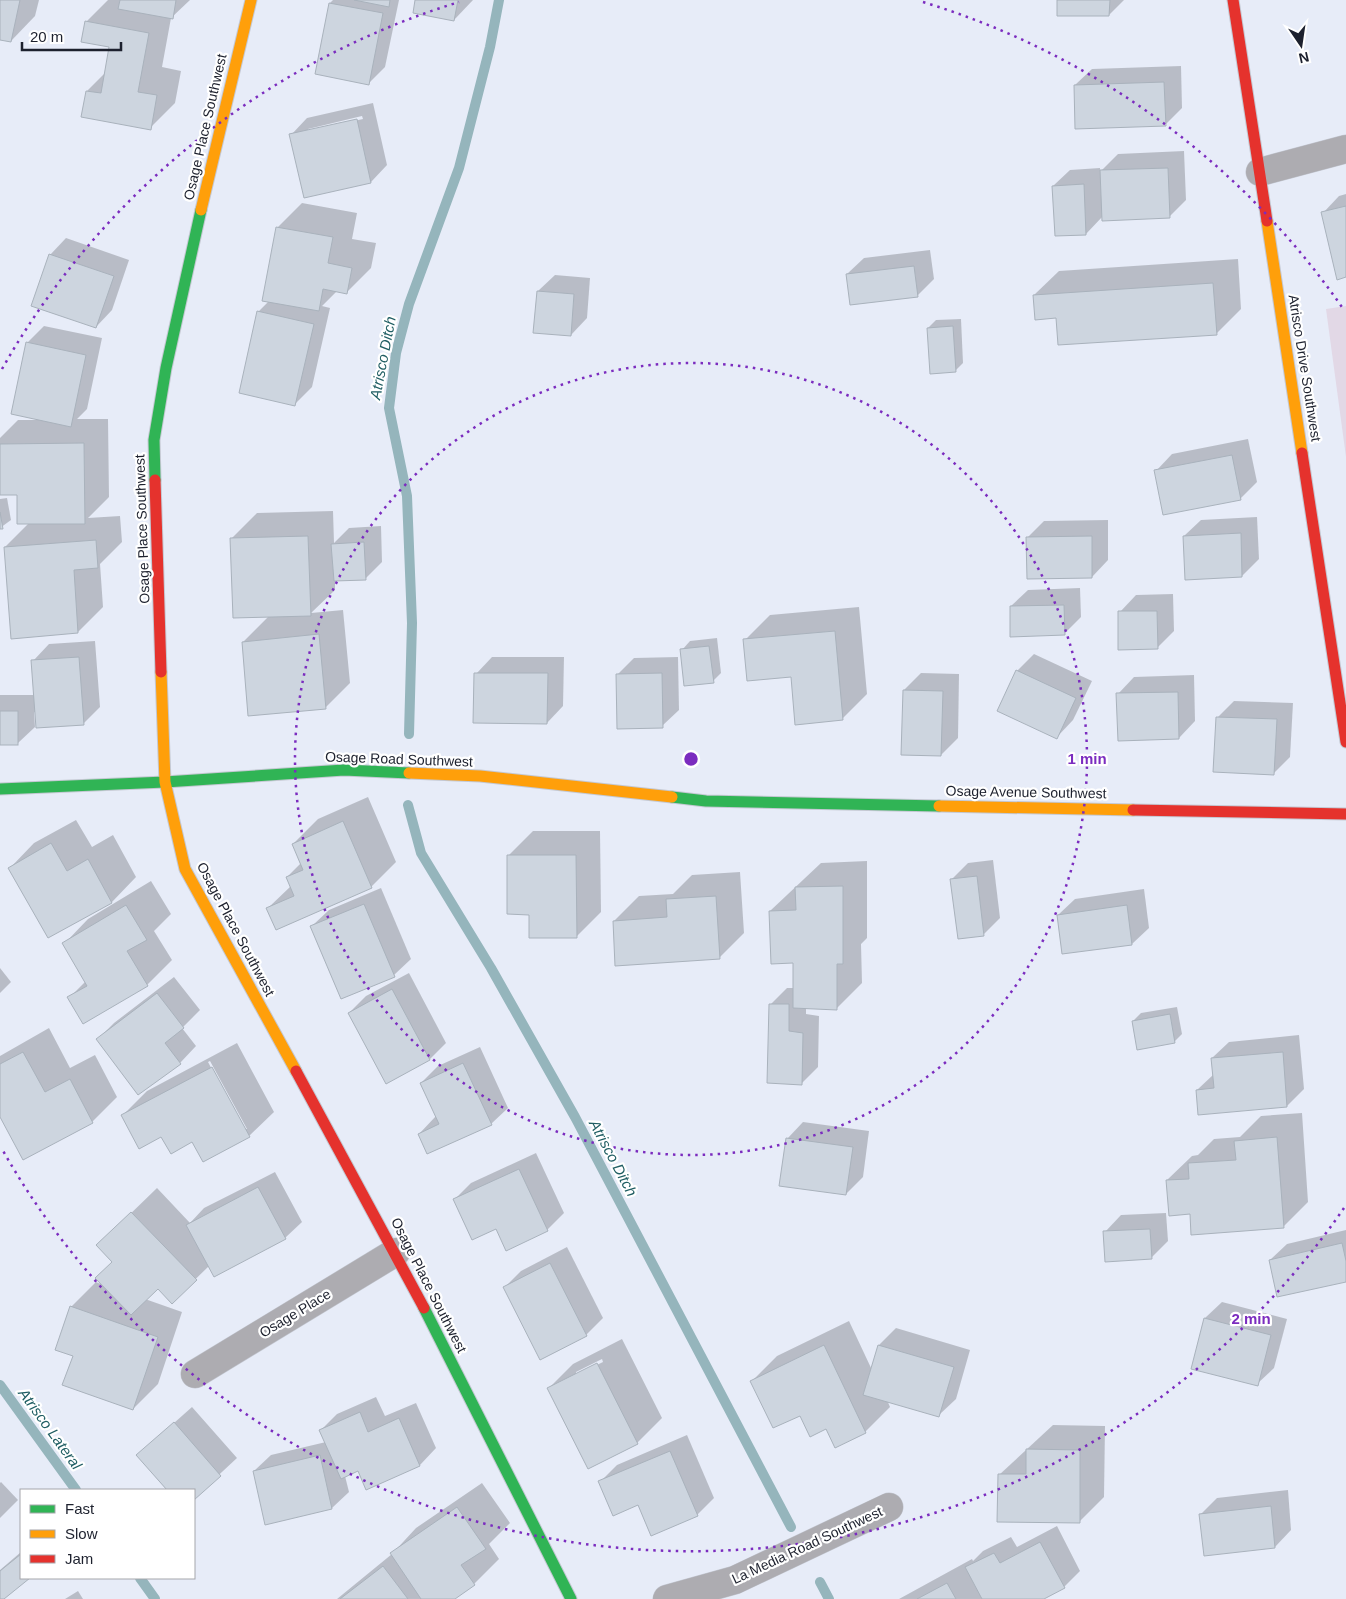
<svg xmlns="http://www.w3.org/2000/svg" width="1346" height="1599" font-family="Arial,sans-serif">
<style>
.green{fill:#e2d8e6}
.shadow{fill:#0003;fill-rule:evenodd}
.lines{fill:none;stroke-linecap:round;stroke-linejoin:round}
.stream{stroke:#95b5bc;stroke-width:10}
.building{fill:#cdd5df;stroke:#a9b2bc}
.street-casing{stroke:#c4c8d2;stroke-width:29}
.fast-casing{stroke:#c4c8d2;stroke-width:13}
.slow-casing{stroke:#c4c8d2;stroke-width:13}
.jam-casing{stroke:#c4c8d2;stroke-width:13}
.street{stroke:#adacb1;stroke-width:28}
.fast{stroke:#30b455;stroke-width:11}
.slow{stroke:#ff9f0a;stroke-width:11}
.jam{stroke:#e5322d;stroke-width:11}
.ring{fill:none;stroke:#7b2cbf;stroke-width:2.5;stroke-dasharray:2.5 5}
.labels{text-anchor:middle;stroke-width:4.5;stroke-linejoin:round;paint-order:stroke}
.street-label{font-size:14px;fill:#1d212e;stroke:#fff}
.water-label{font-size:15px;font-style:italic;fill:#205e63;stroke:#fff}
.centre{fill:#7b2cbf;stroke:#fff;stroke-width:2.5}
.ring-label{font-size:15px;text-anchor:middle;font-weight:bold;fill:#7b2cbf;stroke:#fff;stroke-width:4.5;stroke-linejoin:round;paint-order:stroke}
</style>
<rect width="100%" height="100%" fill="#e7ecf8"/>
<!-- green -->
<path class="green" d="M1346,306V457L1326,309Z"/>
<!-- shadow -->
<g class="shadow">
<path d="M0,0H39L35,16L11,41L0,39Z"/>
<path d="M108,0H190L171,18L162,67L181,71L175,103L150,128L87,91L106,72L110,46L86,22Z"/>
<path d="M333,0H399L385,67L369,83L330,3Z"/>
<path d="M416,0H473L454,20Z"/>
<path d="M1058,0H1124L1109,15Z"/>
<path d="M1181,66L1182,108L1165,125L1075,85L1092,69Z"/>
<path d="M373,103L387,165L371,182L291,135L307,118ZM362,116L363,119L308,131V129Z"/>
<path d="M1184,151L1186,200L1169,217L1103,216L1086,234L1053,186L1070,170L1100,168V172L1118,154Z"/>
<path d="M1346,194V276L1323,213L1339,196Z"/>
<path d="M302,203L357,213L352,239L376,243L371,268L346,293L337,291L322,306L330,308L312,387L295,404L258,312L269,301L277,228Z"/>
<path d="M66,238L129,260L112,310L96,327L50,255Z"/>
<path d="M930,250L934,279L917,296L847,274L864,258Z"/>
<path d="M1238,259L1241,309L1216,334L1057,317L1034,295L1059,271Z"/>
<path d="M555,275L590,278L587,318L571,335L538,291Z"/>
<path d="M961,319L963,363L955,371L928,328L936,320Z"/>
<path d="M44,326L102,338L87,409L77,419H108L109,497L88,518L120,516L122,542L100,564L103,607L78,632L5,547L29,523L18,494H0V438L18,420H36L27,343Z"/>
<path d="M1248,439L1257,482L1240,499L1156,471L1172,454Z"/>
<path d="M7,498L11,520L0,528V499Z"/>
<path d="M333,511L334,543L349,528L381,526L382,562L366,578L335,580V590L311,613L343,610L350,683L325,708L243,642L269,616L232,538L257,513Z"/>
<path d="M1257,517L1259,559L1242,576L1184,536L1201,520Z"/>
<path d="M1108,520V560L1092,577L1027,538L1044,521Z"/>
<path d="M1080,588L1081,617L1064,634L1011,606L1028,590Z"/>
<path d="M1173,594L1174,631L1157,648L1120,612L1136,595Z"/>
<path d="M859,607L867,694L842,719L792,675L745,640L770,615Z"/>
<path d="M717,638L721,673L713,681L682,650L690,641Z"/>
<path d="M95,641L100,707L83,724L34,712L35,727L18,743L0,744V695H35L33,661L49,644Z"/>
<path d="M1034,654L1092,681L1073,720L1057,737L1017,671Z"/>
<path d="M492,657H564L563,706L547,723L476,674Z"/>
<path d="M678,657L679,710L662,726L617,675L634,658Z"/>
<path d="M921,673L959,674L958,738L941,755L904,690Z"/>
<path d="M1194,675L1195,721L1179,738L1118,694L1134,677Z"/>
<path d="M1234,701L1293,703L1290,757L1274,773L1217,718Z"/>
<path d="M368,797L396,862L371,887L268,908L291,886L287,877L301,863L293,844L318,819Z"/>
<path d="M76,820L92,847L113,835L136,877L112,902L48,937L10,868L34,843Z"/>
<path d="M533,831H600L601,912L576,937L530,913L508,856Z"/>
<path d="M993,860L1000,918L984,934L951,880L968,863Z"/>
<path d="M867,861V938L861,944L862,983L837,1008L806,1007V1014L819,1016L818,1067L801,1084L770,1005L787,988H795L794,962L770,911L821,863Z"/>
<path d="M740,872L744,933L719,958L614,921L639,896L673,894L692,875Z"/>
<path d="M151,881L171,914L154,931L172,960L147,985L69,998L86,981L64,944L88,919Z"/>
<path d="M381,888L411,959L394,975L312,926L329,910Z"/>
<path d="M1144,889L1149,928L1132,944L1058,915L1075,899Z"/>
<path d="M0,968L11,982L0,993Z"/>
<path d="M409,973L446,1043L430,1059L349,1013L366,996Z"/>
<path d="M174,977L200,1010L182,1028L196,1046L180,1063L97,1040L114,1023Z"/>
<path d="M1177,1007L1182,1034L1174,1042L1133,1021L1141,1013Z"/>
<path d="M49,1028L70,1068L95,1055L117,1097L92,1122L24,1158L0,1114V1056Z"/>
<path d="M1299,1035L1304,1089L1287,1106L1197,1090L1214,1074L1212,1058L1229,1042Z"/>
<path d="M237,1043L274,1112L249,1136L193,1141L162,1135L122,1116L147,1091ZM210,1061L247,1129H244L208,1062Z"/>
<path d="M480,1047L508,1108L491,1124L419,1134L436,1116L421,1083L438,1066Z"/>
<path d="M1302,1113L1308,1202L1283,1227L1191,1213L1167,1180L1192,1156L1198,1155L1214,1139L1240,1137L1261,1116Z"/>
<path d="M803,1122L869,1131L863,1177L846,1194L787,1139Z"/>
<path d="M536,1153L564,1213L547,1230L496,1228L454,1200L471,1183Z"/>
<path d="M275,1172L302,1222L285,1238L209,1266L172,1302L158,1287L145,1299L182,1312L158,1384L133,1409L75,1356L71,1307L96,1282L103,1285L114,1262L123,1221L157,1188L190,1223L204,1208Z"/>
<path d="M1166,1213L1168,1241L1151,1258L1105,1232L1121,1215Z"/>
<path d="M1346,1230V1280L1270,1260L1287,1244Z"/>
<path d="M567,1247L603,1318L586,1335L504,1288L521,1271Z"/>
<path d="M1222,1302L1287,1319L1274,1368L1257,1384L1205,1318Z"/>
<path d="M849,1321L872,1370L879,1345L896,1328L970,1350L956,1399L939,1415L887,1400L890,1407L865,1432L826,1427L801,1414L752,1381L777,1356Z"/>
<path d="M622,1339L662,1418L637,1443L548,1389L573,1364ZM602,1359L603,1362L576,1375V1372Z"/>
<path d="M376,1397L385,1416L416,1403L436,1448L420,1465L358,1470L345,1476L349,1492L332,1508L266,1523L254,1471L271,1455L326,1442L321,1430L337,1414Z"/>
<path d="M192,1407L237,1458L194,1498V1490H169L138,1455Z"/>
<path d="M1053,1425L1105,1426L1104,1497L1079,1522L999,1475Z"/>
<path d="M687,1435L714,1498L697,1515L638,1504L600,1482L617,1465Z"/>
<path d="M1,1482L18,1500L0,1518V1483Z"/>
<path d="M482,1483L510,1523L489,1544L499,1559L474,1584L452,1599H337L392,1554L416,1528Z"/>
<path d="M1288,1490L1291,1530L1275,1547L1201,1514L1217,1498Z"/>
<path d="M1057,1526L1080,1571L1064,1587L1041,1599H899L972,1559L973,1561L983,1551L1011,1537L1017,1547Z"/>
<path d="M21,1552V1578H28L0,1599V1570Z"/>
<path d="M78,1591L83,1599H65Z"/>
</g>
<g class="lines">
<!-- stream -->
<g class="stream">
<path d="M409,734L412,623L407,496L389,408L396,353L409,304L459,168L490,47L499,0"/>
<path d="M408,805L421,853L491,968L575,1117L791,1527"/>
<path d="M0,1385L76,1490"/>
<path d="M140,1578L155,1599"/>
<path d="M820,1582L829,1599"/>
</g>
</g>
<!-- building -->
<g class="building">
<path d="M0,0H20L11,42L0,40Z"/>
<path d="M120,0H176L173,19L118,9Z"/>
<path d="M354,0H390L389,7Z"/>
<path d="M415,0H458L454,21L413,13Z"/>
<path d="M1057,0H1110L1109,16H1057Z"/>
<path d="M329,3L383,13L369,85L315,74Z"/>
<path d="M85,21L149,33L138,92L157,95L151,130L81,117L86,91L101,93L109,47L81,42Z"/>
<path d="M1164,82L1166,126L1075,129L1074,85Z"/>
<path d="M357,119L371,183L304,198L289,134Z"/>
<path d="M1168,168L1170,218L1102,221L1100,170Z"/>
<path d="M1084,184L1086,235L1055,236L1052,186Z"/>
<path d="M1346,206V277L1337,280L1321,212Z"/>
<path d="M276,227L333,237L328,263L352,268L347,294L323,289L319,311L262,301Z"/>
<path d="M49,254L114,276L96,328L31,306Z"/>
<path d="M914,266L918,297L850,305L846,274Z"/>
<path d="M1213,283L1217,335L1058,345L1056,318L1035,320L1033,295Z"/>
<path d="M537,291L574,294L571,336L533,333Z"/>
<path d="M257,311L314,324L295,406L239,393Z"/>
<path d="M953,326L956,372L930,374L927,328Z"/>
<path d="M26,342L86,355L71,427L11,414Z"/>
<path d="M84,443L85,524H17V495H0V444Z"/>
<path d="M1232,455L1241,500L1163,515L1154,470Z"/>
<path d="M0,512L3,529H0Z"/>
<path d="M1241,533L1242,577L1185,580L1183,536Z"/>
<path d="M308,536L311,616L233,618L230,538Z"/>
<path d="M1092,536V578L1027,579L1026,537Z"/>
<path d="M96,540L98,568L74,570L78,633L11,639L4,547Z"/>
<path d="M364,542L366,580L334,581L331,544Z"/>
<path d="M1064,605L1065,635L1010,637V606Z"/>
<path d="M1118,611H1157L1158,649L1118,650Z"/>
<path d="M835,631L843,720L795,725L791,677L747,681L743,639Z"/>
<path d="M319,634L326,709L248,716L242,642Z"/>
<path d="M709,646L714,683L684,686L680,649Z"/>
<path d="M79,657L84,725L36,728L31,660Z"/>
<path d="M1016,670L1076,698L1057,739L997,711Z"/>
<path d="M474,673H548L547,724L473,723Z"/>
<path d="M662,673L663,728L617,729L616,674Z"/>
<path d="M903,690L943,691L941,756L901,755Z"/>
<path d="M1178,692L1179,739L1118,741L1116,693Z"/>
<rect x="0" y="711" width="18" height="34"/>
<path d="M1216,717L1277,719L1274,775L1213,772Z"/>
<path d="M343,821L372,888L276,930L266,908L294,896L286,877L303,870L292,844Z"/>
<path d="M51,843L67,871L88,859L112,903L48,938L8,868Z"/>
<path d="M507,855H576L577,938H529V915L507,914Z"/>
<path d="M977,876L984,936L958,939L950,879Z"/>
<path d="M843,886V964H837V1010L793,1008V963L771,964L769,911L796,910L795,887Z"/>
<path d="M716,896L720,959L615,966L613,921L667,917L666,899Z"/>
<path d="M364,904L395,977L341,999L310,926Z"/>
<path d="M126,905L147,940L127,951L148,986L83,1024L67,997L87,986L62,943Z"/>
<path d="M1127,905L1132,945L1062,954L1057,915Z"/>
<path d="M392,989L430,1060L386,1084L348,1013Z"/>
<path d="M157,993L184,1028L165,1043L181,1064L138,1095L96,1039Z"/>
<path d="M769,1004H789V1031L803,1033L802,1085L767,1083Z"/>
<path d="M1170,1014L1175,1043L1137,1050L1132,1021Z"/>
<path d="M23,1052L45,1092L70,1079L93,1123L23,1160L0,1117V1064Z"/>
<path d="M1283,1052L1287,1107L1198,1115L1196,1090L1214,1088L1211,1058Z"/>
<path d="M463,1063L492,1125L427,1154L418,1134L439,1124L420,1083Z"/>
<path d="M212,1067L250,1137L203,1162L192,1142L171,1154L161,1137L139,1149L121,1115Z"/>
<path d="M1277,1137L1284,1228L1191,1235L1190,1214L1169,1216L1166,1180L1189,1179L1188,1163L1236,1160L1234,1141Z"/>
<path d="M786,1138L853,1147L846,1195L779,1186Z"/>
<path d="M519,1169L548,1231L506,1251L496,1229L472,1240L453,1199Z"/>
<path d="M258,1187L286,1239L214,1277L186,1225Z"/>
<path d="M131,1212L197,1280L172,1304L158,1289L131,1315L95,1278L112,1262L96,1245Z"/>
<path d="M1150,1229L1152,1259L1105,1262L1103,1231Z"/>
<path d="M1342,1243L1346,1261V1282L1277,1297L1269,1260Z"/>
<path d="M550,1263L587,1336L540,1360L503,1287Z"/>
<path d="M70,1306L158,1337L133,1410L62,1385L73,1356L55,1350Z"/>
<path d="M1204,1318L1271,1335L1258,1386L1191,1369Z"/>
<path d="M824,1345L866,1433L835,1448L826,1429L810,1437L800,1416L773,1428L750,1381Z"/>
<path d="M878,1345L954,1367L939,1417L863,1395Z"/>
<path d="M597,1363L638,1444L588,1469L547,1388Z"/>
<path d="M360,1412L368,1432L399,1418L420,1466L366,1490L358,1471L341,1479L319,1430Z"/>
<path d="M174,1422L221,1476L194,1500V1490H167L136,1455Z"/>
<path d="M1026,1449L1080,1450V1523L997,1522L998,1474H1026Z"/>
<path d="M670,1451L698,1516L651,1536L638,1505L613,1516L598,1481Z"/>
<path d="M320,1455L332,1509L265,1525L253,1471Z"/>
<path d="M1271,1506L1275,1548L1204,1556L1199,1514Z"/>
<path d="M457,1507L486,1549L461,1565L475,1585L455,1599H421L390,1553Z"/>
<path d="M1040,1542L1065,1588L1044,1599H982L965,1567L994,1553L1000,1563Z"/>
<path d="M21,1554V1578H30L4,1599H0V1571Z"/>
<path d="M383,1566L408,1599H340Z"/>
<path d="M947,1583L956,1599H917Z"/>
</g>
<g class="lines">
<!-- street casing -->
<g class="street-casing">
<g id="street">
<path d="M1260,172L1346,149"/>
<path d="M195,1374L396,1252"/>
<path d="M667,1599L735,1580L889,1507"/>
</g>
</g>
<!-- fast casing -->
<g class="fast-casing">
<g id="fast">
<path d="M155,480L154,440L166,368L201,210"/>
<path d="M0,789L165,782L344,770L409,773"/>
<path d="M672,797L706,801L939,806"/>
<path d="M424,1308L571,1599"/>
</g>
</g>
<!-- slow casing -->
<g class="slow-casing">
<g id="slow">
<path d="M201,210L251,0"/>
<path d="M1267,221L1302,453"/>
<path d="M161,672L165,782L185,869L296,1071"/>
<path d="M409,773L480,776L672,797"/>
<path d="M939,806L1133,810"/>
</g>
</g>
<!-- jam casing -->
<g class="jam-casing">
<g id="jam">
<path d="M1233,0L1267,221"/>
<path d="M1302,453L1346,742"/>
<path d="M155,480L161,672"/>
<path d="M1133,810L1346,814"/>
<path d="M296,1071L424,1308"/>
</g>
</g>
<!-- street -->
<use href="#street" class="street"/>
<!-- fast -->
<use href="#fast" class="fast"/>
<!-- slow -->
<use href="#slow" class="slow"/>
<!-- jam -->
<use href="#jam" class="jam"/>
</g>
<!-- distance rings -->
<g class="ring">
<circle cx="691" cy="759" r="396"/>
<path d="M1344 1208A792 792 0 0 1 2 1149M2 369A792 792 0 0 1 459 2M923 2A792 792 0 0 1 1344 310"/>
</g>
<g class="labels">
<!-- street labels -->
<g class="street-label">
<text transform="translate(205 127) rotate(-77)" y="5">Osage Place Southwest</text>
<text transform="translate(1305 368) rotate(81)" y="5">Atrisco Drive Southwest</text>
<text transform="translate(142 529) rotate(-92)" y="5">Osage Place Southwest</text>
<text transform="translate(399 759) rotate(2)" y="5">Osage Road Southwest</text>
<text transform="translate(1026 792) rotate(1)" y="5">Osage Avenue Southwest</text>
<text transform="translate(236 929) rotate(62)" y="5">Osage Place Southwest</text>
<text transform="translate(429 1285) rotate(63)" y="5">Osage Place Southwest</text>
<text transform="translate(295 1313) rotate(-31)" y="5">Osage Place</text>
<text transform="translate(807 1545) rotate(-25)" y="5">La Media Road Southwest</text>
</g>
<!-- water labels -->
<g class="water-label">
<text transform="translate(383 358) rotate(-79)" y="5">Atrisco Ditch</text>
<text transform="translate(613 1158) rotate(62)" y="5">Atrisco Ditch</text>
<text transform="translate(50 1429) rotate(54)" y="5">Atrisco Lateral</text>
</g>
</g>
<circle cx="691" cy="759" r="8" class="centre"/>
<g class="ring-label">
<text x="1087" y="764">1 min</text>
<text x="1251" y="1324">2 min</text>
</g>
<!-- legend -->
<rect x="20" y="1489" width="175" height="90" fill="#ffffff" stroke="#a5a6ab"/>
<rect x="30" y="1505" width="25" height="8" fill="#30b455" stroke="#a5a6ab"/>
<text x="65" y="1514" font-size="15" fill="#1d212e">Fast</text>
<rect x="30" y="1530" width="25" height="8" fill="#ff9f0a" stroke="#a5a6ab"/>
<text x="65" y="1539" font-size="15" fill="#1d212e">Slow</text>
<rect x="30" y="1555" width="25" height="8" fill="#e5322d" stroke="#a5a6ab"/>
<text x="65" y="1564" font-size="15" fill="#1d212e">Jam</text>
<!-- north arrow -->
<g transform="translate(1301 45) rotate(167)" stroke="#ffffff" stroke-width="4" paint-order="stroke">
<path d="M0-4L9 19L0 12L-9 19Z" fill="#1d212e"/>
<text y="-8" font-size="14" font-weight="bold" text-anchor="middle" fill="#1d212e">N</text>
</g>
<!-- scale -->
<path d="M22 42v8h99v-8" fill="none" stroke="#1d212e" stroke-width="2.5"/>
<text x="30" y="42" font-size="15" fill="#1d212e" stroke="#ffffff" stroke-width="4" paint-order="stroke">20 m</text>
</svg>
